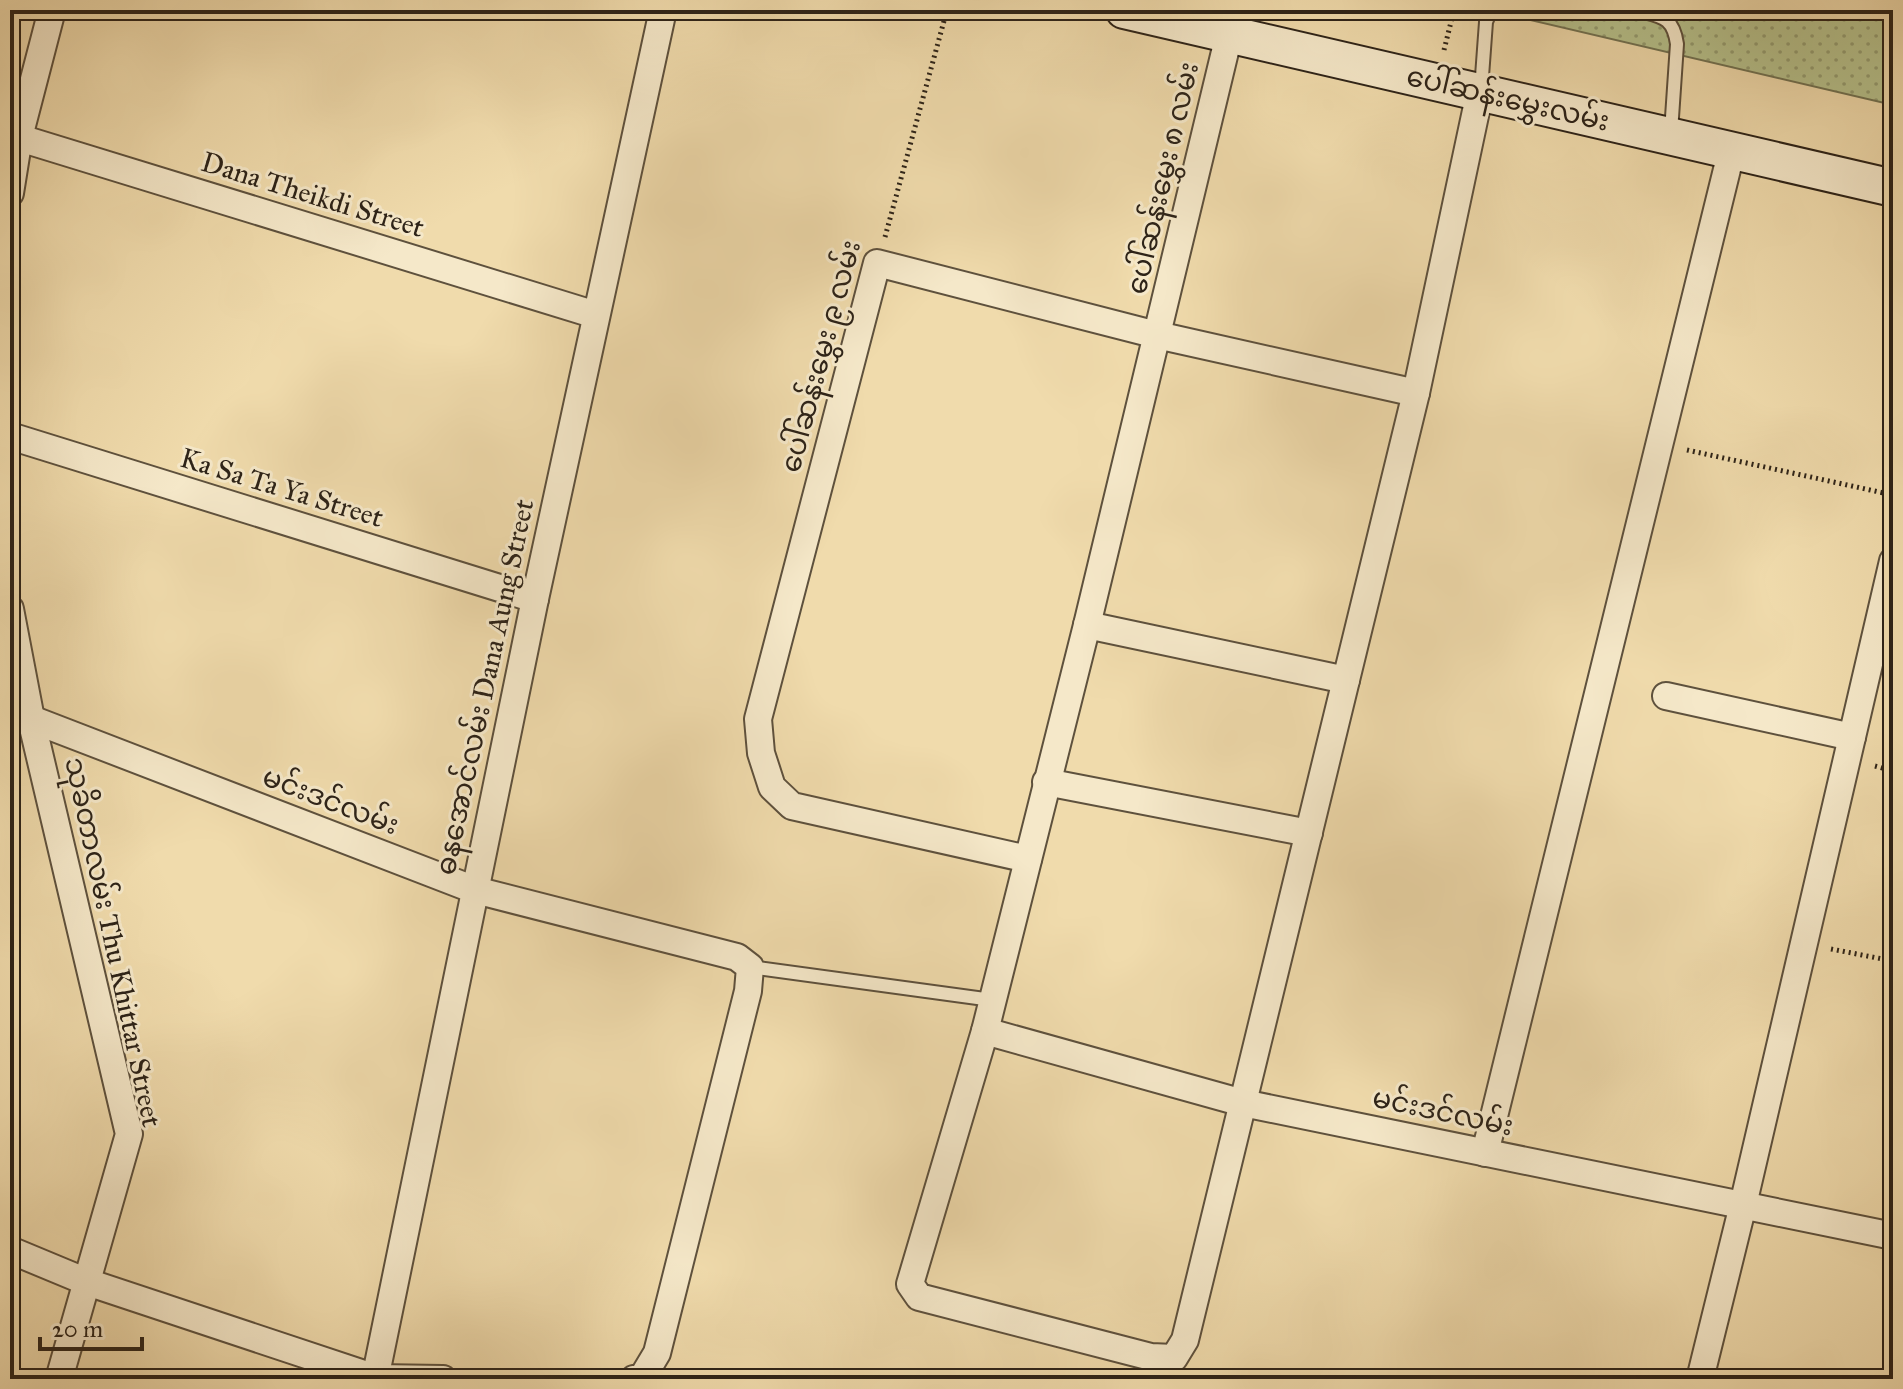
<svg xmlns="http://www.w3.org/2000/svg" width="1903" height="1389" font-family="'IM FELL Great Primer','Noto Sans Myanmar',serif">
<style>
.park{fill:url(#park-dots);stroke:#727252;stroke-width:2}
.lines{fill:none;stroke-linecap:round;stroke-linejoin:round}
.lane-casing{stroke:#5e513d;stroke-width:16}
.street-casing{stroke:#5e513d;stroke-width:30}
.secondary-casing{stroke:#2d2318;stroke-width:40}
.path{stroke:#2d2318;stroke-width:5;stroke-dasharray:2 4;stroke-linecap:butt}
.lane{stroke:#f5e8c9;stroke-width:12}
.street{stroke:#f5e8c9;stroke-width:26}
.secondary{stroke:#f5e8c9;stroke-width:36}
.labels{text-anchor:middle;stroke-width:6;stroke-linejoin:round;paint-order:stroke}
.street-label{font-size:28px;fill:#2d2318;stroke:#f5e8c9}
</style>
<defs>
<pattern id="park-dots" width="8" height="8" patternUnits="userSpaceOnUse" patternTransform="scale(2)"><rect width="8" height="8" fill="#b6c18c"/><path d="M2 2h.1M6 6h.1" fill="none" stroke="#949c71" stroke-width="1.8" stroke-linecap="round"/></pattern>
</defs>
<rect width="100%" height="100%" fill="#f0dbac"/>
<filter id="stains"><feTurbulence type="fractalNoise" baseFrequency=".0025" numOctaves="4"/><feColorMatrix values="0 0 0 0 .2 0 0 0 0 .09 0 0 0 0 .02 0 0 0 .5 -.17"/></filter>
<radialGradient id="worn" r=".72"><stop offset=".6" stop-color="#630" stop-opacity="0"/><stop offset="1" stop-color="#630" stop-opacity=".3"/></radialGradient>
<!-- park -->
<path class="park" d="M1488,10H1893V105Z"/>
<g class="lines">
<!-- lane casing -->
<g class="lane-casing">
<g id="lane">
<path d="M1637,10C1661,17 1673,16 1677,44L1671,132"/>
<path d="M1481,90L1486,22L1491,10"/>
<path d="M750,967L992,1000"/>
</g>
</g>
<!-- street casing -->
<g class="street-casing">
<g id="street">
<path d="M1229,35L1087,625L985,1031L910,1284L919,1297L1151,1357L1174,1358L1185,1340L1416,393L1480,92"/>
<path d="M10,135L596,315"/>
<path d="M10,193L19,137L52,10"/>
<path d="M10,436L535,599"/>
<path d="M10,609L31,719L129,1134L59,1379"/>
<path d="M1087,625L1346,680"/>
<path d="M1666,696L1852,737"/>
<path d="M31,719L475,890L737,957L750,967L748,991L657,1353L642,1378L634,1379"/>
<path d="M1046,782L1309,833"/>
<path d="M1028,859L792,806L772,787L761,753L758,719L877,263L1157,335L1416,393"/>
<path d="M985,1031L1243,1103L1893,1236"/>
<path d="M1485,1153L1732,149"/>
<path d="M10,1250L87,1282L376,1378L443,1379"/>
<path d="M375,1379L535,599L663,10"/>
<path d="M1700,1379L1743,1205L1893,561"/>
</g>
</g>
<!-- secondary casing -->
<g class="secondary-casing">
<path id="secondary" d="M1124,10L1893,188"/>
</g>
<!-- path -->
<g class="path">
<path d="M1444,50L1454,10"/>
<path d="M885,237L947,10"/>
<path d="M1687,450L1893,495"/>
<path d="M1875,766L1893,771"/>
<path d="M1831,949L1893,961"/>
</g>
<!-- lane -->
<use href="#lane" class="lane"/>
<!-- street -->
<use href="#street" class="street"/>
<!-- secondary -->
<use href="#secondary" class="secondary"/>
</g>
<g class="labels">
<!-- street labels -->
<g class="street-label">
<text transform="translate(1508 98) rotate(13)" y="10">ပေါ်ဆန်းမွှေးလမ်း</text>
<text transform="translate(1162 178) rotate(-77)" y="10">ပေါ်ဆန်းမွှေး ၈ လမ်း</text>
<text transform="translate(313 194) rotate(17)" y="10">Dana Theikdi Street</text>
<text transform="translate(820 356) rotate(-75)" y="10">ပေါ်ဆန်းမွှေး ၉ လမ်း</text>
<text transform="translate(282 487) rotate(17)" y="10">Ka Sa Ta Ya Street</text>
<text transform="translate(484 687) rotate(-78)" y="10">ဓနအောင်လမ်း Dana Aung Street</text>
<text transform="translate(331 800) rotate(21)" y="10">မင်းဒင်လမ်း</text>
<text transform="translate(114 942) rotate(78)" y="10">သုခိတာလမ်း Thu Khittar Street</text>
<text transform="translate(1443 1111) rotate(12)" y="10">မင်းဒင်လမ်း</text>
</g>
</g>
<!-- margin -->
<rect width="1903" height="1389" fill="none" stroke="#f0dbac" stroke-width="40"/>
<rect x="12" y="12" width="1879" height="1365" fill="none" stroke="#2d2318" stroke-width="4"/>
<rect x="20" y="20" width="1863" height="1349" fill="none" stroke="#2d2318" stroke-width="2"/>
<!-- scale -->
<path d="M40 1337v12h102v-12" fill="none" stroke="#2d2318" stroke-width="4"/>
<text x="52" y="1337" font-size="24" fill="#2d2318" stroke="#f5e8c9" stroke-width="6" paint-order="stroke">20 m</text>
<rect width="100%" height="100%" filter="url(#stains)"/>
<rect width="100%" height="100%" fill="url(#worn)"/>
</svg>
